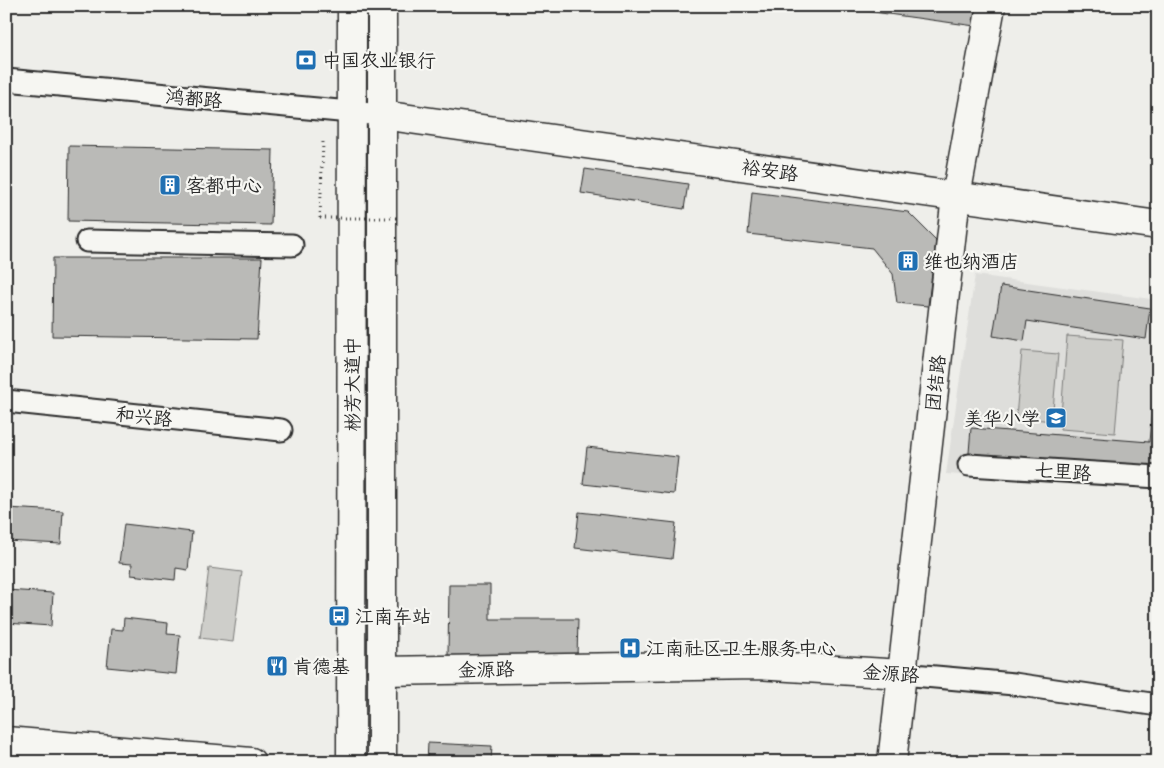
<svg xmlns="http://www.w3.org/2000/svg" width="1164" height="768" font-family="'Patrick Hand','LXGW WenKai TC',sans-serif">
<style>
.built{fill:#dededb}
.green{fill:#cececa;stroke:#7c7c7a}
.building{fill:#babab7;stroke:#2b2b2b}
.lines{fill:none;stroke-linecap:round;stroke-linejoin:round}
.minor-casing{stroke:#2b2b2b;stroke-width:25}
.tertiary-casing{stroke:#2b2b2b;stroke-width:31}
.primary-casing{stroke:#2b2b2b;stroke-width:31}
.path{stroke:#2b2b2b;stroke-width:3;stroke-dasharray:1 4;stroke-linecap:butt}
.minor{stroke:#f6f6f2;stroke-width:21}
.tertiary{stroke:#f6f6f2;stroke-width:28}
.primary{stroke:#f6f6f2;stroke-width:28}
.path-bridge{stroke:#2b2b2b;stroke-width:3;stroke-dasharray:1 4;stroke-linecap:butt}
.labels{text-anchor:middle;stroke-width:4.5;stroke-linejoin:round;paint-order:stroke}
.poi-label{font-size:19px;fill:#2b2b2b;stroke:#f6f6f2;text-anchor:start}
.street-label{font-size:19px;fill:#2b2b2b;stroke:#f6f6f2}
</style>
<rect width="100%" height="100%" fill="#eeeeea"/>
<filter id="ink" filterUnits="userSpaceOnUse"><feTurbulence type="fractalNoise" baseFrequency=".02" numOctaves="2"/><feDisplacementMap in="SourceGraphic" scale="10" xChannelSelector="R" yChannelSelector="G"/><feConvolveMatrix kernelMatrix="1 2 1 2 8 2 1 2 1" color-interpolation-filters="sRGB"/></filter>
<g filter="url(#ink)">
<!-- built -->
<path class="built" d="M975,275L1158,300V315L1149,361L1158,363V488L946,474Z"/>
<!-- green -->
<g class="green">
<path d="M1067,336L1123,340L1115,433L1060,429Z"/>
<path d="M1022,351L1058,354L1052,421L1016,417Z"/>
<path d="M209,568L242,572L233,642L200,638Z"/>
</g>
<!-- building -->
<g class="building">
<path d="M830,6H978L975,26Z"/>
<path d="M69,146L273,150L271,225L68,221Z"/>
<path d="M585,169L688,184L684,209L581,193Z"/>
<path d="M752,192L908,212L936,240L928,306L897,303L893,274L872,248L748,234Z"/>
<path d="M53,258H262L257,339L52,336Z"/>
<path d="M1001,286L1150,308L1146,339L1027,321L1024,341L993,336Z"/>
<path d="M1155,377H1158V479L968,465L971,428L1149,442Z"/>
<path d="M587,447L678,457L674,494L583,484Z"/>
<path d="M6,508L63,511L61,544L6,541Z"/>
<path d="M579,512L676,523L672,559L575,548Z"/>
<path d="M124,524L192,532L188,570L176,568L175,580L131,575L132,564L119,563Z"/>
<path d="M449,585H490V619H578L577,657L448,656Z"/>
<path d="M6,590L53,593L51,626L6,623Z"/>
<path d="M124,618L168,623L167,634L180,635L176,674L107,667L111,629L123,630Z"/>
<path d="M428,743L492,746L491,762H427Z"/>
</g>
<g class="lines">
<!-- minor casing -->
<g class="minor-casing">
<g id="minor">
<path d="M6,80L382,115"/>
<path d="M87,241L292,245"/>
<path d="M6,401L281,430"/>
<path d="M969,465L1158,477"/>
<path d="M902,674L1014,684L1158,705"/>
</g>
</g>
<!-- tertiary casing -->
<g class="tertiary-casing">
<g id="tertiary">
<path d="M382,115L1158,225"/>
<path d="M382,671L757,665L902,674"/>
<path d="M6,741L251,762"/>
<path d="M892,762L956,196L991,6"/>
</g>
</g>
<!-- primary casing -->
<g class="primary-casing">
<g id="primary">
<path d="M351,762L352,6"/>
<path d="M382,762V6"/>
</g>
</g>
<!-- path -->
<path class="path" d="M320,218L323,142"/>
<!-- minor -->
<use href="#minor" class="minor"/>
<!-- tertiary -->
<use href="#tertiary" class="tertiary"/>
<!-- primary -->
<use href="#primary" class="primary"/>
<!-- path-bridge -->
<path class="path-bridge" d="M320,218H400"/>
</g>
</g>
<!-- icons -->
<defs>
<g id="bank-square" transform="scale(1.125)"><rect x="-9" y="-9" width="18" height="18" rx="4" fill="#1f6fb2" stroke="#f6f6f2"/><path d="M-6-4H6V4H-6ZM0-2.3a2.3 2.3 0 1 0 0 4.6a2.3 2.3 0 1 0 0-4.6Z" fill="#fff"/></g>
<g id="building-square" transform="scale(1.125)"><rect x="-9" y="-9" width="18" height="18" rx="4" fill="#1f6fb2" stroke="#f6f6f2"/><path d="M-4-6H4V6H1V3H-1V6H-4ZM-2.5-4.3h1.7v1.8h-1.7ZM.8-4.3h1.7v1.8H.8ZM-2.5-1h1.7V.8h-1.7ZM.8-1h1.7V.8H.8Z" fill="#fff"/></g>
<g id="school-square" transform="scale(1.125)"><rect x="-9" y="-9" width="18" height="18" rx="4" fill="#1f6fb2" stroke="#f6f6f2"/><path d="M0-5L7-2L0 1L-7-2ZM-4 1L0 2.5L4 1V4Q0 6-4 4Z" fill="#fff"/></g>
<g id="bus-square" transform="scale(1.125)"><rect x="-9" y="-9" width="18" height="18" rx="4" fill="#1f6fb2" stroke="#f6f6f2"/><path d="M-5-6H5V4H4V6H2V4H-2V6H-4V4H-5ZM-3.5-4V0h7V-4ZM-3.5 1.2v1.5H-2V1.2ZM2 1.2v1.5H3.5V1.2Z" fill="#fff"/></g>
<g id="hospital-square" transform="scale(1.125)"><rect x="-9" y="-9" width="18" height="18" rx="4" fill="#1f6fb2" stroke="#f6f6f2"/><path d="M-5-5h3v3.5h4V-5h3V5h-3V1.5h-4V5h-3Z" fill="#fff"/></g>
<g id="restaurant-square" transform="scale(1.125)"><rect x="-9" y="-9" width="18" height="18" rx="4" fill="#1f6fb2" stroke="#f6f6f2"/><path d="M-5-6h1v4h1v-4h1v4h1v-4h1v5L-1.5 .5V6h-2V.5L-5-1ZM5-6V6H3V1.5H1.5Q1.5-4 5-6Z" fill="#fff"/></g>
</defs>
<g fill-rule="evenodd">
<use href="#bank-square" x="306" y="60"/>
<use href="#building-square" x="170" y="185"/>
<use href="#building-square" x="908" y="261"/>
<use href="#school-square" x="1056" y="418"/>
<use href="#bus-square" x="339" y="616"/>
<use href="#hospital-square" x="630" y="648"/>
<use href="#restaurant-square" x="277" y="666"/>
</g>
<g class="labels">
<!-- poi labels -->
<g class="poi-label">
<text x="322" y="67">中国农业银行</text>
<text x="186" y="192">客都中心</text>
<text x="924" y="268">维也纳酒店</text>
<text x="1040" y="425" text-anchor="end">美华小学</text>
<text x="355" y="623">江南车站</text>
<text x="646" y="655">江南社区卫生服务中心</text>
<text x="293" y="673">肯德基</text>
</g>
<!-- street labels -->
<g class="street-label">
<text transform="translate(194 98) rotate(5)" y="7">鸿都路</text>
<text transform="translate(770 170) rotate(8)" y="7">裕安路</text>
<text transform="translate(935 383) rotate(-84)" y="7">团结路</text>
<text transform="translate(352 384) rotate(-90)" y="7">彬芳大道中</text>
<text transform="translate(144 416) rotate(6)" y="7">和兴路</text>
<text transform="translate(1063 471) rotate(4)" y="7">七里路</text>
<text transform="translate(486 669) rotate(-1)" y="7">金源路</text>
<text transform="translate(891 673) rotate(4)" y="7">金源路</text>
</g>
</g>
<!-- margin -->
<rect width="1164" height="768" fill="none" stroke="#f6f6f2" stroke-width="25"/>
<rect x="12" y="12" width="1139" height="743" fill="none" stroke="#2b2b2b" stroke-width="2" filter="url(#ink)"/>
</svg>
